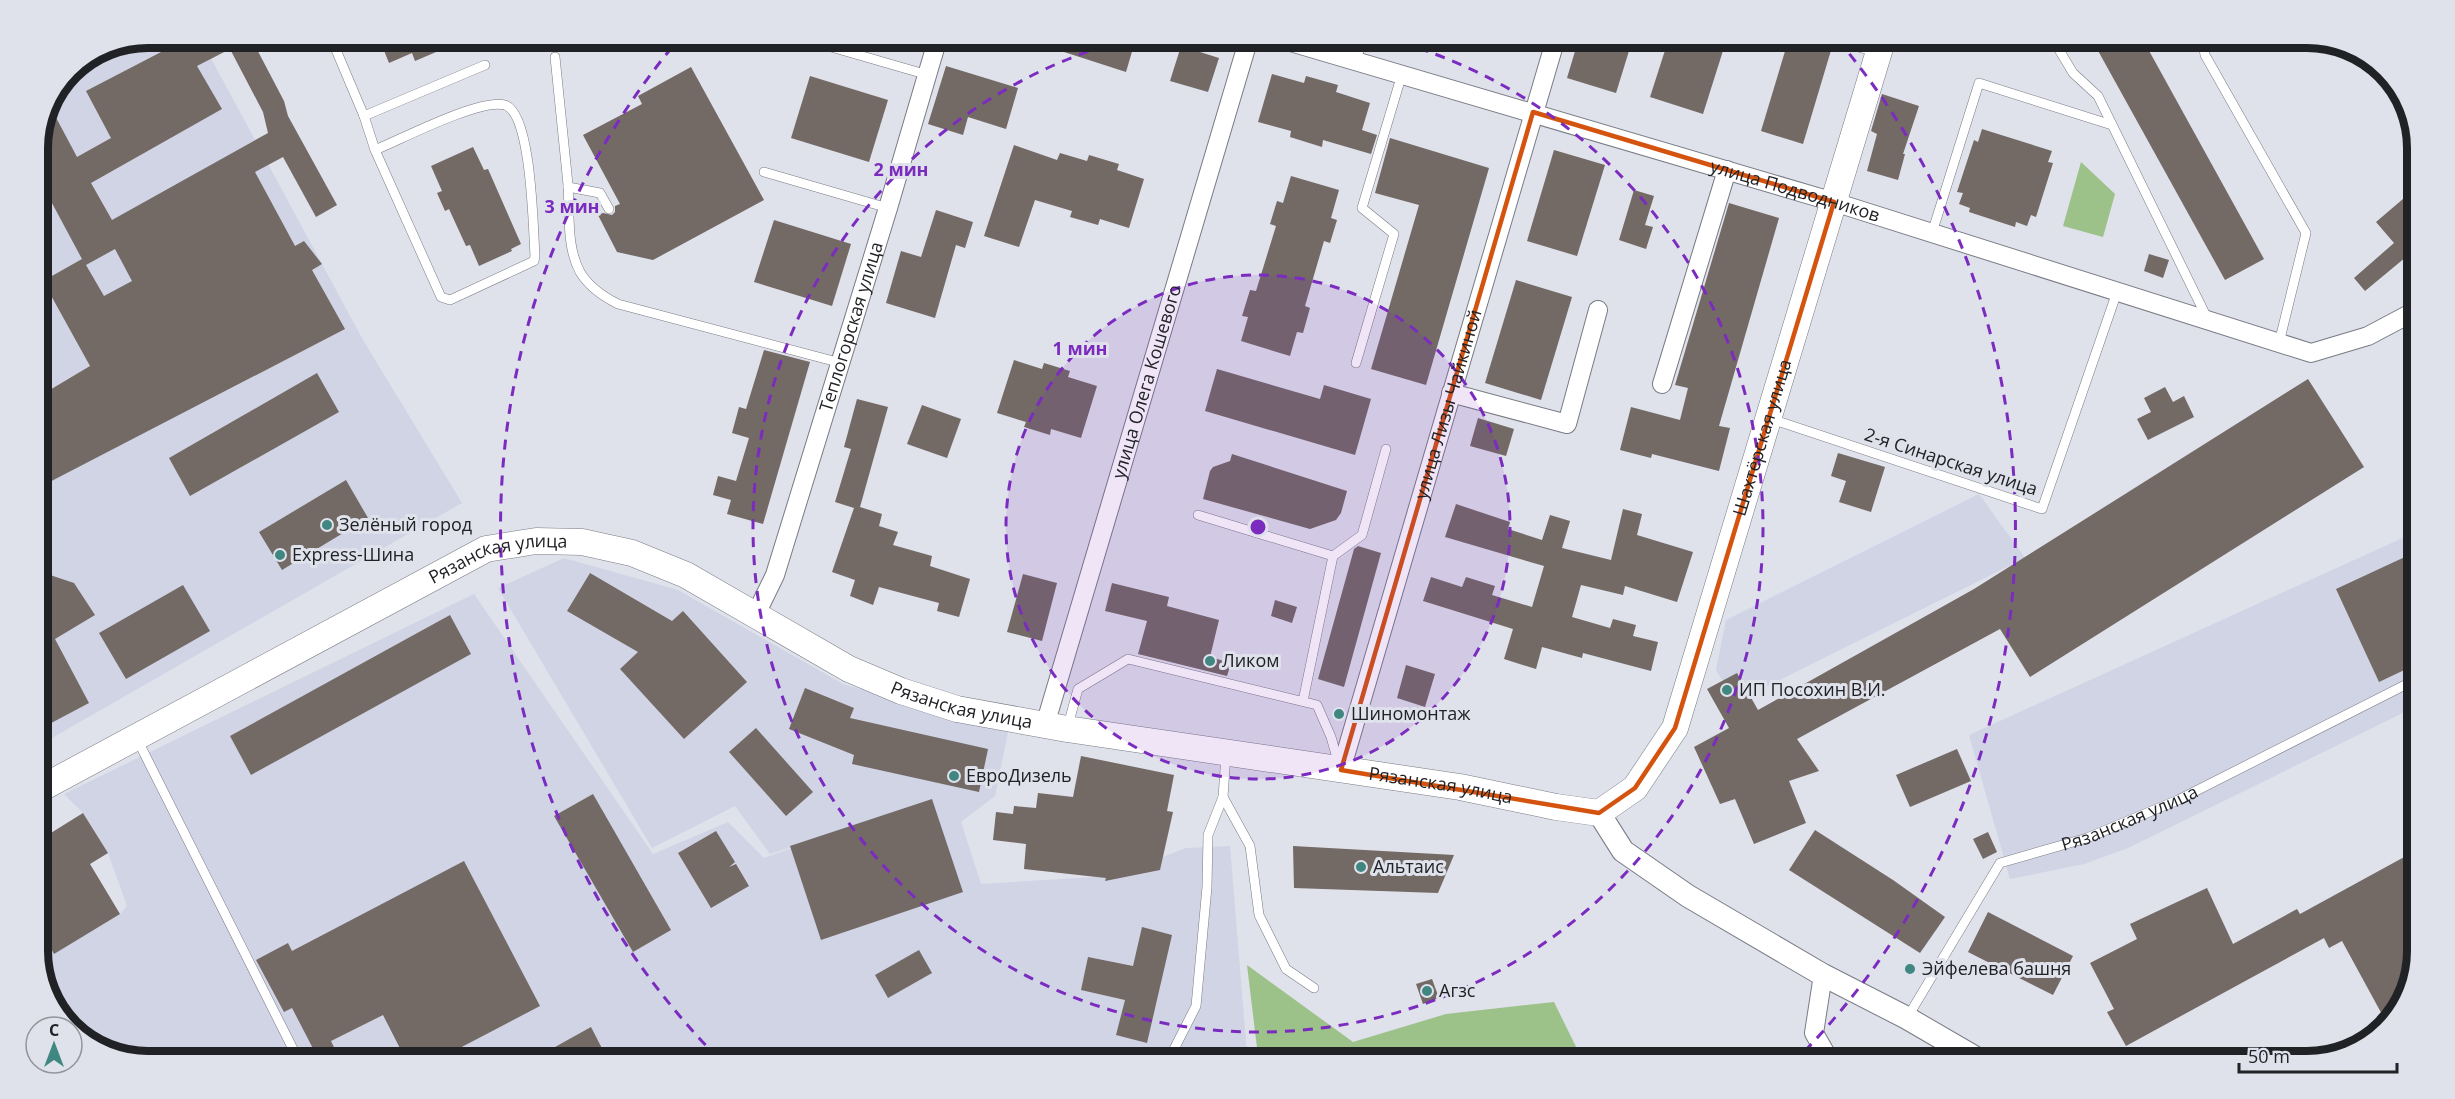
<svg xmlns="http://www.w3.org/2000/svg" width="2455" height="1099" font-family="'Open Sans',sans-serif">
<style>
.built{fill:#d0d4e5}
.green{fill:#9cc189}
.building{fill:#736965;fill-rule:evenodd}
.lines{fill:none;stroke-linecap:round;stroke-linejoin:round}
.service-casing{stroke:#797b84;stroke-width:10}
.minor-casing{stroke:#797b84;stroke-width:20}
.tertiary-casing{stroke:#797b84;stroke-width:24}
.secondary-casing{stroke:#797b84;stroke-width:27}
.service{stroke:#fff;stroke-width:9}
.minor{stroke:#fff;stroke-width:18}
.tertiary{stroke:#fff;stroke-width:22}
.secondary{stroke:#fff;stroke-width:26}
.marked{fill:none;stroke:#d4540f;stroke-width:4.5;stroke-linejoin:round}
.ring{fill:none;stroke:#7b2cbf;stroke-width:3;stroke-dasharray:10 8}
.poi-dot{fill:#408782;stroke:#dfe1eb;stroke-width:2}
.labels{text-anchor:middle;stroke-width:6;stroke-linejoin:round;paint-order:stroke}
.street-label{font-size:18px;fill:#212226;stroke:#dfe1eb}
.poi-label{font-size:18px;fill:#212226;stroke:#dfe1eb;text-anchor:start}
.rim{fill:none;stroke:#212226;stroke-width:8}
.centre{fill:#7b2cbf;stroke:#dfe1eb;stroke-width:3}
.ring-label{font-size:18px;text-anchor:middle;font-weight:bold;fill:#7b2cbf;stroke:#dfe1eb;stroke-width:6;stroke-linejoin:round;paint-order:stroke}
</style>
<rect width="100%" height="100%" fill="#dfe1eb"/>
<!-- built -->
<g class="built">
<path d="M148,38H200L363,340L462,503L38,746V347L42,344L38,333V141L70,70L106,46Z"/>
<path d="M1979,494L2025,558L1735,702L1716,670L1726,620Z"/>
<path d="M2407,536L2417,557V706L2128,848L2084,864L2010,879L1969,735Z"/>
<path d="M564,558L678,590L843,684L1008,732L995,796L961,822L981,884L1095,877L1129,870L1186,848L1230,846L1247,1054L1238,1061H148L106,1053L56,1013L38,958V950L120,914L127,906L108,853L83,813L64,794L474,594L653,854L728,822L764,858L843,830L770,854L735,806L652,848L498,588Z"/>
</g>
<!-- green -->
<g class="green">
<path d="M2081,162L2115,194L2103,237L2063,226Z"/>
<path d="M1247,965L1353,1042L1446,1014L1554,1002L1583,1061H1252L1258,1056Z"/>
</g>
<!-- building -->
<g class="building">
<path d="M188,38H251L284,101L288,116L337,205L316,217L283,157L255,172L295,246L304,241L322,264L312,270L345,329L38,488V397L90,366L43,281L82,259L38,177V141L52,110L77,157L111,138L86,91ZM230,49L263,112L268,133L112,220L91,183L222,109L197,66ZM115,249L132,281L104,296L86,265Z"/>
<path d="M379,38H469L415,61L412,53L389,63Z"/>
<path d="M1030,38H1136L1126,72L1030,41Z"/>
<path d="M1579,38H1633L1616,93L1567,78Z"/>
<path d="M1669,38H1727L1703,114L1650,97Z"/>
<path d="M1789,38H1801L1832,47L1803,144L1761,131Z"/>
<path d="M2091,38H2142L2264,259L2225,280Z"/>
<path d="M1181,46L1219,58L1208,92L1170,81Z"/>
<path d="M946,66L1018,88L1006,129L968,117L963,135L928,124Z"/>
<path d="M691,67L764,200L653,260L617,252L598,215L603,213L612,215L615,212V206L620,204L583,135L642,104L638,96Z"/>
<path d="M1272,74L1304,83L1306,76L1338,85L1336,92L1370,103L1362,130L1377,135L1371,154L1323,140L1322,147L1290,137L1291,131L1258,122Z"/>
<path d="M810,76L888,100L869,162L791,138Z"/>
<path d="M1882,94L1919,106L1903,154H1905L1898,180L1867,171L1877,134L1871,131Z"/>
<path d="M1982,129L2052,151L2048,162L2053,163L2036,217L2031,215L2027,226L2016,222L2015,227L1969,212L1970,208L1959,204L1963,193L1957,192L1974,140L1978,142Z"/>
<path d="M1390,138L1489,168L1426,385L1371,369L1419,205L1375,193Z"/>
<path d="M1014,145L1057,160L1060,153L1087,161L1089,155L1119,164L1117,170L1144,179L1129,228L1100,219L1098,225L1070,217L1072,211L1035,200L1019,247L984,236Z"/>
<path d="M473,147L484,170L488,169L521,244L511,249L512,251L479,266L470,245L466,246L449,209L445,211L437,193L442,191L431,166Z"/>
<path d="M1554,150L1605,165L1577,256L1527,241Z"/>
<path d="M1291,176L1339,190L1331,218L1337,220L1330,243L1324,241L1305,306L1310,308L1303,333L1297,332L1290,356L1241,341L1248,317L1242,316L1250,290L1256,291L1276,226L1270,224L1277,201L1283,203Z"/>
<path d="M2417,187V270L2406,257L2365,291L2354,278L2394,243L2376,222Z"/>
<path d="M1634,190L1654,196L1645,225L1653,227L1646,249L1619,240Z"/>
<path d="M1729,203L1779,218L1719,426L1730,428L1719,471L1652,454L1651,458L1620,450L1631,407L1680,420L1688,388L1675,385Z"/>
<path d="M936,210L973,222L965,248L956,245L935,318L886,303L901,251L921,257Z"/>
<path d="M774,220L851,244L832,306L754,282Z"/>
<path d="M2149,254L2169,260L2163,278L2144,271Z"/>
<path d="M1516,280L1572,297L1541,400L1485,383Z"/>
<path d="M764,350L810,362L763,524L727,514L731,500L713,495L718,476L736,481L749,438L732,433L739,407L746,409Z"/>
<path d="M1014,360L1042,369L1044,363L1070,371L1068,377L1097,386L1081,438L1051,429L1050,435L1024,427L1026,422L997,413Z"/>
<path d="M1217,369L1320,399L1324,385L1371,399L1355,455L1205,411Z"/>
<path d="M317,373L339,412L190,496L169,458Z"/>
<path d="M2308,379L2364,467L2030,677L2000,629L1797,739L1819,771L1789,781L1806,823L1754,844L1735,799L1720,804L1694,747L1729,728L1707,689L1737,673L1758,710L1974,589Z"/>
<path d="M2165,387L2173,402L2184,396L2194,417L2148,440L2137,419L2151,412L2144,398Z"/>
<path d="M857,399L888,407L860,507L882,514L879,526L898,532L893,545L932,556L930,566L970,579L959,617L937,611L939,603L879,587L873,605L850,596L855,580L832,572L854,508L835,502L851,449L844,447Z"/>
<path d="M922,405L961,419L947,458L907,444Z"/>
<path d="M1478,418L1514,429L1506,456L1470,446Z"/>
<path d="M1838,453L1885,467L1871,512L1839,502L1846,481L1831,476Z"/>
<path d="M1232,454L1347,491L1341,513L1336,520L1310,529L1203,499L1210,471L1213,467L1230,461Z"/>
<path d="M346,480L368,518L282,570L259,532Z"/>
<path d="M1456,504L1510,522L1508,529L1542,540L1550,515L1570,521L1562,548L1611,560L1623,509L1642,514L1637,535L1693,552L1677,602L1625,586L1623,595L1581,585L1572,617L1610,628L1613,619L1636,625L1633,636L1658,642L1651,671L1583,653L1582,658L1542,647L1536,669L1504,659L1513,629L1423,601L1431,577L1462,587L1466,577L1495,586L1492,595L1532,607L1544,566L1445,537Z"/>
<path d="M1358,546L1381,553L1344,687L1318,679L1354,549Z"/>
<path d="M2407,556L2417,578V664L2379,682L2336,589Z"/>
<path d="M590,573L672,621L683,611L747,682L684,739L620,669L638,652L567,611Z"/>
<path d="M1023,574L1057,583L1042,641L1007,632Z"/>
<path d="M50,575L74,583L95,615L55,639L89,703L38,730V582Z"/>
<path d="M1112,583L1169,597L1167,606L1219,620L1210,657L1231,663L1227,676L1138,654L1147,621L1105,611Z"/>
<path d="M183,585L210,631L126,679L99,633Z"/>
<path d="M1275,600L1297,607L1292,623L1271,616Z"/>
<path d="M450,615L471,654L251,775L230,736Z"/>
<path d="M1406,665L1435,674L1425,707L1397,698Z"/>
<path d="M805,688L854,708L850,718L988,749L979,792L852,764L854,755L789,729Z"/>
<path d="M756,728L813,792L786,816L729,752Z"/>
<path d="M1957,749L1971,781L1910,807L1896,775Z"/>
<path d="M1081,756L1174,775L1167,811L1173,812L1160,870L1105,881L1106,878L1024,869L1026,844L993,840L996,812L1013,814L1014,806L1036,808L1038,793L1073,797Z"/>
<path d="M593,794L671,930L633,952L554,816Z"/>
<path d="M932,799L963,892L821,940L790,846Z"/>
<path d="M83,813L108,853L90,864L120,914L54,954L48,943L38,950V841Z"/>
<path d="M1815,830L1893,880L1945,917L1920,953L1789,870Z"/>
<path d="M716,831L735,862L729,867L736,864L749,886L711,908L678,853Z"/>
<path d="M1988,832L1997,852L1983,859L1973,839Z"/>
<path d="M1293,846L1454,855L1438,893L1294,888Z"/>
<path d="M2417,850L2418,951L2409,993L2393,1013L2384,1018L2342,941L2329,948L2324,938L2126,1046L2107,1012L2114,1009L2090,963L2137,939L2130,924L2207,888L2233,944L2297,909L2300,914Z"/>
<path d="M464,861L540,1006L433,1062H407L383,1015L331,1041L341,1062H320L292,1008L284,1012L256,960L288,943L292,951Z"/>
<path d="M1988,912L2073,956L2053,995L1968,952Z"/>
<path d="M1142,927L1172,935L1147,1043L1116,1035L1125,1000L1081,990L1088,957L1133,966Z"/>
<path d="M919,950L932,973L888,998L875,975Z"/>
<path d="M1432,979L1439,998L1423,1004L1416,984Z"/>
<path d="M591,1027L609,1062H528Z"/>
</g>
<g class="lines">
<!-- service casing -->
<g class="service-casing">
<g id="service">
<path d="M331,38L364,116L485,65"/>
<path d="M800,38L928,75"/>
<path d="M1826,38L1876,52"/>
<path d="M2052,38L2073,73L2098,96L2208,320"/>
<path d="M2202,38L2205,55L2306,233L2279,343"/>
<path d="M555,57C559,99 564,142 568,185C570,213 566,246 580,272C589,287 602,296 618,304L841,363"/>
<path d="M1356,60L1363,38"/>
<path d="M364,116L375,150L441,297L450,300L534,261L535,256C533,229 532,114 505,105C480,98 402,139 375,150"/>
<path d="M764,172L888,208"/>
<path d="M568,187L600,193L609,209"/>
<path d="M1932,233L1979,83L2112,125"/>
<path d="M1356,363L1394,234L1362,208L1402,74"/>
<path d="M1771,419L2042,509L2117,292"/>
<path d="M1198,515L1333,556"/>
<path d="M1303,701L1333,556L1362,535L1386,449"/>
<path d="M1067,729L1078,689L1128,659L1317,705L1331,737L1339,765"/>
<path d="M137,739L299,1061"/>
<path d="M1223,797L1250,846L1259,915L1286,969L1314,988"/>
<path id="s1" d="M1907,1018L2000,863L2087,838L2178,800L2417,679"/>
<path d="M1168,1061L1196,1006L1207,887L1208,835L1223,797L1226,755"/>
</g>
</g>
<!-- minor casing -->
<g class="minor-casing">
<g id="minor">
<path id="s2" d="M1277,38L1834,202L2311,353L2368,336L2417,310"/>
<path d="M1662,384L1727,170"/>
<path d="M1451,393L1567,424L1598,310"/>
<path id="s3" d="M756,614L775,575L888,208L938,38"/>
<path id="s4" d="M1045,725L1249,38"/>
<path id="s5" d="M1341,770L1556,38"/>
<path d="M1823,975L1814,1033L1830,1061"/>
</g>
</g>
<!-- tertiary casing -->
<g class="tertiary-casing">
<path id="tertiary" d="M1599,813L1623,851L1688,896L1823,975L1907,1018L1981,1061"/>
</g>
<!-- secondary casing -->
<g class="secondary-casing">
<g id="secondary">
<path id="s6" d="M38,790L486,549L536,541L582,542L632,553L686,575L849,669L901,691L957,709L1067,729L1460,787L1556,807L1599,813L1635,788L1675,728L1883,38"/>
</g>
</g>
<!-- service -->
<use href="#service" class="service"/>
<!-- minor -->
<use href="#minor" class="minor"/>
<!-- tertiary -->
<use href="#tertiary" class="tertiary"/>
<!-- secondary -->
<use href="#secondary" class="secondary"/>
</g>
<!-- marked area -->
<path class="marked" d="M1533,112L1834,202L1675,728L1635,788L1599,813L1341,770Z"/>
<!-- distance rings -->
<circle cx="1258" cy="527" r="252" fill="#7b2cbf" fill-opacity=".12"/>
<g class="ring">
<circle cx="1258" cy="527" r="252"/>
<path d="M1384 38A505 505 0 1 1 1132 38"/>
<path d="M718 1058A757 757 0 0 1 678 40M1838 40A757 757 0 0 1 1798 1058"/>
</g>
<!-- markers -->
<g class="poi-dot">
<circle cx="327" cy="525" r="6"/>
<circle cx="280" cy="555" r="6"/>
<circle cx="1210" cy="661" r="6"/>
<circle cx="1727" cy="690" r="6"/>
<circle cx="1339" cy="714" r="6"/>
<circle cx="954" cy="776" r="6"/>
<circle cx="1361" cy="867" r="6"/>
<circle cx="1910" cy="969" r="6"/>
<circle cx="1427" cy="991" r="6"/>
</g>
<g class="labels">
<!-- street labels -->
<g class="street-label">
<text dy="6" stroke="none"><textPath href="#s2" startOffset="540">улица Подводников</textPath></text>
<text dy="6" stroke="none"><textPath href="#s3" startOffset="303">Теплогорская улица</textPath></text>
<text dy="6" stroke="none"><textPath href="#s4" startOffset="358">улица Олега Кошевого</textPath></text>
<text dy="6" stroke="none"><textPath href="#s5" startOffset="381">улица Лизы Чайкиной</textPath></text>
<text dy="6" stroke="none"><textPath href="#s6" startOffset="2088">Шахтёрская улица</textPath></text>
<text transform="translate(1951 462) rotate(18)" y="6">2-я Синарская улица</text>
<text dy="6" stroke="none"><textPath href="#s6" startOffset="518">Рязанская улица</textPath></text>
<text dy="6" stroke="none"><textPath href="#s6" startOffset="1022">Рязанская улица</textPath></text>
<text dy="6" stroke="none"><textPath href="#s6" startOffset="1508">Рязанская улица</textPath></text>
<text dy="6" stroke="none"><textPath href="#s1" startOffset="318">Рязанская улица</textPath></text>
</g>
<!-- poi labels -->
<g class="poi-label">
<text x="339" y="531">Зелёный город</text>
<text x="292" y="561">Express-Шина</text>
<text x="1222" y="667">Ликом</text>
<text x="1739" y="696">ИП Посохин В.И.</text>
<text x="1351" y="720">Шиномонтаж</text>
<text x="966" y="782">ЕвроДизель</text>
<text x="1373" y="873">Альтаис</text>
<text x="1922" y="975">Эйфелева башня</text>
<text x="1439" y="997">Агзс</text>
</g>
</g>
<!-- crop -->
<path d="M0 0H2455V1099H0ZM148 48H2307A100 100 0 0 1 2407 148V951A100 100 0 0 1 2307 1051H148A100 100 0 0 1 48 951V148A100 100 0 0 1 148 48Z" fill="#dfe1eb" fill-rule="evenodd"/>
<path class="rim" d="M148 48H2307A100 100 0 0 1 2407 148V951A100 100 0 0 1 2307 1051H148A100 100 0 0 1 48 951V148A100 100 0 0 1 148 48Z"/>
<circle cx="1258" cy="527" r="9" class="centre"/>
<g class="ring-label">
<text x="901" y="176">2 мин</text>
<text x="572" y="213">3 мин</text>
<text x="1080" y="355">1 мин</text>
</g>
<!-- north arrow -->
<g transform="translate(54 1045)"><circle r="28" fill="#dfe1eb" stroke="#93959c" stroke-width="1.5"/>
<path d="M0-4.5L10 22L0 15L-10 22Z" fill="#408782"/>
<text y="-9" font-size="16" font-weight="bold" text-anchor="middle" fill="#212226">С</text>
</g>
<!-- scale -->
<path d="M2239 1063v9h158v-9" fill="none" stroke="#212226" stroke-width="3"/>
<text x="2248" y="1063" font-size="18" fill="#212226" stroke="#dfe1eb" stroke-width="4.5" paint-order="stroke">50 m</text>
</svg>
